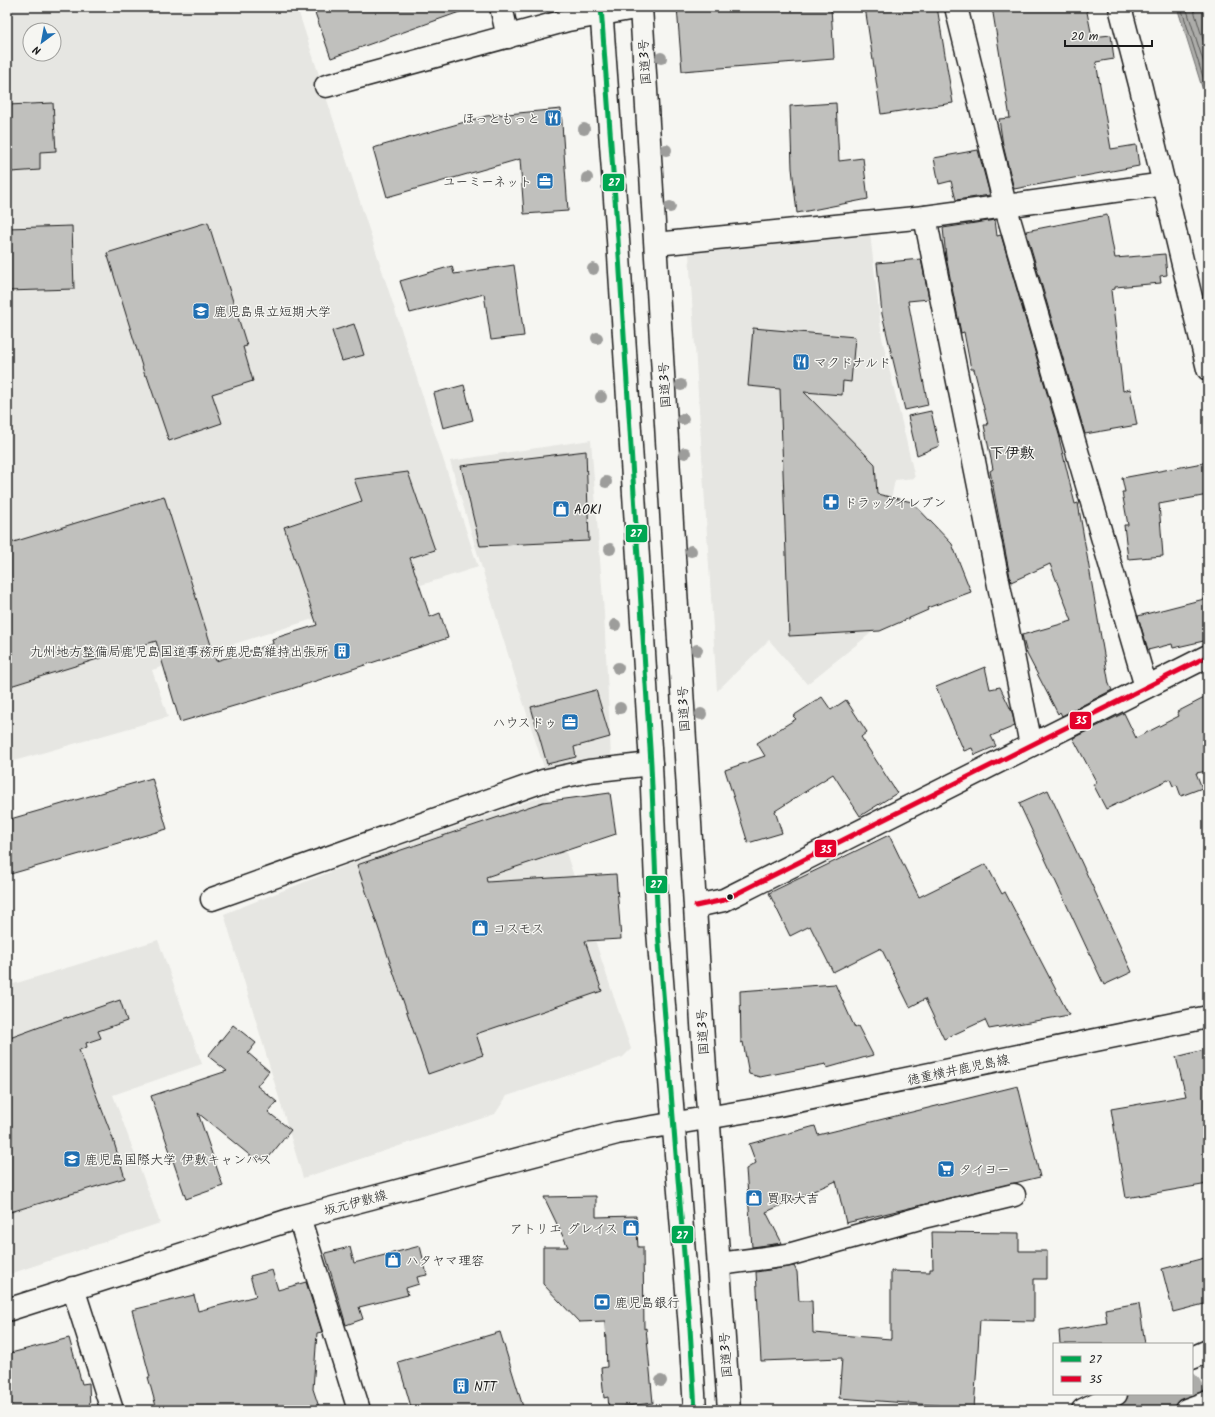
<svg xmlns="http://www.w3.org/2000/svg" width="1215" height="1417" font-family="Kalam,'Klee One',sans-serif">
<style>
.built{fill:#e6e6e2;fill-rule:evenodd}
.water{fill:#acaca9;stroke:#727271}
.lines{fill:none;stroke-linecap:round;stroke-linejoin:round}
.shore{stroke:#565654;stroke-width:1}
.river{stroke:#acaca9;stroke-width:52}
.building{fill:#c0c0bd;stroke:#1c1c1c}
.minor-casing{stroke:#1c1c1c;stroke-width:25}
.major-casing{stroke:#1c1c1c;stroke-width:25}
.highway-casing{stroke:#1c1c1c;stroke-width:25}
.minor{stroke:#f6f6f2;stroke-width:22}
.major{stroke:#f6f6f2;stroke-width:22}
.highway{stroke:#f6f6f2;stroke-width:22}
.bus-1-casing{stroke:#f6f6f2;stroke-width:8}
.bus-2-casing{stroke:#f6f6f2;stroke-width:8}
.bus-1{stroke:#00a651;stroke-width:5}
.bus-2{stroke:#e4002b;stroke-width:5}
.tree{fill:#9d9d9b}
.bus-dot{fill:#1c1c1c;stroke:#f6f6f2;stroke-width:1.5}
.labels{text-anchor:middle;stroke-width:3;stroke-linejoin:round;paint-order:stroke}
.street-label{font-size:13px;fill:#1c1c1c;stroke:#f6f6f2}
.poi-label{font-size:13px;fill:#1c1c1c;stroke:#f6f6f2;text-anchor:start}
.quarter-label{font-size:15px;font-weight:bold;fill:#1c1c1c;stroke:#f6f6f2}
.line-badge{stroke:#f6f6f2;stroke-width:1.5}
.badge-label{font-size:11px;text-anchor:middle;font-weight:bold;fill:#fff}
</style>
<rect width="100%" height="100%" fill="#f6f6f2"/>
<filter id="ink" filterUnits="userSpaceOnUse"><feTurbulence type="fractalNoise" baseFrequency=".025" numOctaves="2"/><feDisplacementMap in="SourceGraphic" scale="8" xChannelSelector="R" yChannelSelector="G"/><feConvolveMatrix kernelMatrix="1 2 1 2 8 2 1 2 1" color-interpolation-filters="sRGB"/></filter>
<g filter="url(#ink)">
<!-- built -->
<g class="built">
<path d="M7,7H297L478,567L152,670L168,717L7,763ZM30,30H54V54H30Z"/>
<path d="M870,233L882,338L915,478L895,480L883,537L881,625L807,684L769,640L717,691L689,253Z"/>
<path d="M591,440L604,613L611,757L546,774L500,629L450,461Z"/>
<path d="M547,795L631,1049L623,1057L507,1096L495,1114L303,1178L224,914L353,863Z"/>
<path d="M158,940L202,1064L113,1095L160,1223L7,1275V986Z"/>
</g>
<!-- water -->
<path class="water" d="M1177,7H1208V108L1206,100Z"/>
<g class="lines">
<!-- shore -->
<g class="shore">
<path d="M1181,7L1208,93"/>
<path d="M1186,7L1208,76"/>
<path d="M1193,7L1208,56"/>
</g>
<!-- river -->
<path class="river" d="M1144,1410L1178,1394"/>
</g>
<!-- building -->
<g class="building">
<path d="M313,7H464L465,10L331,58Z"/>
<path d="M677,7H831L834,59L682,71Z"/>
<path d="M865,7H937L953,103L881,114Z"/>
<path d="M992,7H1086L1092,37L1111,35L1114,59L1096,62L1111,149L1136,145L1139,166L1014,189L1003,145L999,119L1010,118Z"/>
<path d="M53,103L56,151L40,152V170L11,172V161H7V105Z"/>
<path d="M836,103L839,161L863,158L868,199L797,213L792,168L790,106Z"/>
<path d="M561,109L568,211L524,214L520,159L387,197L373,148L486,116Z"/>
<path d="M978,150L990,195L956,200L951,181L939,184L934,158Z"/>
<path d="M1107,215L1115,258L1165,254L1167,275L1160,276L1161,283L1115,287V289L1111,290L1123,391L1130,389L1137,425L1085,434L1026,231Z"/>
<path d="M995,220L997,236L1001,235L1060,438H1059L1075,504L1078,503L1109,684L1112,690L1062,716L1060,712L1058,714L1027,654L1022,635L1072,621L1050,564L1011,582L990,471L993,469L984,425H988L974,369H971L964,332L961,333L946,257L943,228Z"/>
<path d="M208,222L247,346L243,347L253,381L212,394L222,423L169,441L147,376H145L107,253Z"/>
<path d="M72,226L74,289L7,291V228Z"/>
<path d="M921,259L929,299L908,301L928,405L905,410L882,314L877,263Z"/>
<path d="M514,265L524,336L491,340L484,294L410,313L400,281L452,266L454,274Z"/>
<path d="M354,324L364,355L342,361L332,331Z"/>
<path d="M753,328L855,337L851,382L843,381L842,395L804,392L875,464L877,494L912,502L952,544L971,592L927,608L928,610L880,631L789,636L780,389L748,386Z"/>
<path d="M464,385L473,420L443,428L434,393Z"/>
<path d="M931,411L939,446L917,455L908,416Z"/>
<path d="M586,451L589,541L480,546L461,466Z"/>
<path d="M1208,462V495L1159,504L1163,556L1128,559L1124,525H1128L1122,492H1125L1122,478Z"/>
<path d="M408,472L435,550L410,558L430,617L440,613L448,638L288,690L180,722L156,641L7,687V544L164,496L216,661L273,644L272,639L317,625L284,527L362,501L354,479Z"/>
<path d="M1208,598V640L1173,648L1172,644L1148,650L1138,616Z"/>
<path d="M985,667L990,689L1000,687L1012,712L1015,726L991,736L996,746L975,755L972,748L964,751L936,687Z"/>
<path d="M596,690L610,737L574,747L576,757L547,764L531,707Z"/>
<path d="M1208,696V771L1196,773L1202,788L1181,796L1177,785L1173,786L1170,779L1106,809L1093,784L1097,783L1073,738L1124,713L1136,738L1179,716L1177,712Z"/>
<path d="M822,697L831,710L846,700L867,732L861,737L897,793L860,816L833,774L775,811L782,833L748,843L725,770L765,756L757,743L796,719L793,716Z"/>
<path d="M152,778L167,829L7,875V820Z"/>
<path d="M1048,790L1132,972L1104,985L1019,803Z"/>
<path d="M610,793L616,834L486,877L487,882L616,874L621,939L585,941L602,991L476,1034L483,1055L428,1074L357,865L543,802Z"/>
<path d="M889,835L919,897L986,864L1002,894L1005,892L1069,1015L989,1029L985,1020L944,1039L925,999L910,1007L881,948L833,972L810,926L790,936L769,893Z"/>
<path d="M835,984L855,1028L858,1026L873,1055L827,1068L826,1064L760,1077L749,1074L743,1042L741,1043L740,991Z"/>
<path d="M120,1000L127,1021L98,1031L101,1038L86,1043L87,1047L79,1050L112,1136L125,1178L7,1213V1039L67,1017V1018Z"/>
<path d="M233,1025L256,1043L248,1053L269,1071L257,1086L277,1102L268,1112L291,1130L265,1162L261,1158L258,1162L198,1113L223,1186L186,1199L151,1096L227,1071L208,1056Z"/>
<path d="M1208,1049V1184L1126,1198L1111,1109L1186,1096L1176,1057Z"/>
<path d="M1018,1086L1040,1177L846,1223L836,1181L766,1212L782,1243L752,1247L746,1169L756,1163L749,1144L815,1126L818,1135Z"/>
<path d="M596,1196V1217L636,1216L638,1247H643L644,1329L646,1328L653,1403L609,1408L608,1397L604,1398L601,1368L607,1367L605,1321L579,1322L543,1284V1247H568L544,1197Z"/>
<path d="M932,1232L1019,1233V1251H1047V1279H1034V1321L980,1320L974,1408L839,1398L842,1358L761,1361L756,1272L794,1266L797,1272L799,1301H812L813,1333L891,1339V1271L930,1272V1269H933Z"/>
<path d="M420,1246L427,1275L417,1277L419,1284L406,1288L408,1295L359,1307L363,1319L346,1325L325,1253L350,1247L354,1263Z"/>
<path d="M1208,1257V1303L1173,1312L1162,1269Z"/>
<path d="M272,1270L278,1290L306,1282L322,1332L317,1333L313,1389L320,1410H157L148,1377H150L132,1310L194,1295L198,1311L256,1296L250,1276Z"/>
<path d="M1139,1303L1145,1344H1060L1059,1331L1107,1323L1105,1309Z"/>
<path d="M500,1332L524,1410H412L398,1362Z"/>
<path d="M69,1338L82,1384L89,1383L90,1410H7V1354Z"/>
</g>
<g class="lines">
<!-- minor casing -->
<g class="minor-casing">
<g id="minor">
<path d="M501,7L508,37"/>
<path d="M956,7L1005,205L1146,687"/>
<path d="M1120,7L1141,88L1208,369"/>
<path d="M326,86L568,20L641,7"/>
<path d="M925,217L1031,745"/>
<path d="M656,244L925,217L1165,184"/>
<path d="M212,899L543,781L589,771L651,764"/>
<path d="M696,906L724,900L1208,656"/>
<path d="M299,1217L359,1410"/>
<path d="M719,1264L788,1255L927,1216L1014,1195"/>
<path d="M73,1288L112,1410"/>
<path d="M1192,1358L1208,1351"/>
<path d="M1083,1410L1116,1394"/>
<path d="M1186,1410L1208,1402"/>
</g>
</g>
<!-- major casing -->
<g class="major-casing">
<path id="major" d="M7,1310L299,1217L617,1133L754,1110L1208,1017"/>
</g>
<!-- highway casing -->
<g class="highway-casing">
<g id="highway">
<path d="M601,7L618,240L651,764L658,931L690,1328L695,1410"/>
<path d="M641,7L703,1040L729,1410"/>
</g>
</g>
<!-- minor -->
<use href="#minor" class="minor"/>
<!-- major -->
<use href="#major" class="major"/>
<!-- highway -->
<use href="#highway" class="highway"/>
<!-- bus-1 casing -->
<g class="bus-1-casing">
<path id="bus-1" d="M601,7L618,240L651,764L658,931L690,1328L695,1410"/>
</g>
<!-- bus-2 casing -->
<g class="bus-2-casing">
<path id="bus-2" d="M696,906L724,900L1208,656"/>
</g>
<!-- bus-1 -->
<use href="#bus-1" class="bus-1"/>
<!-- bus-2 -->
<use href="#bus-2" class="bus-2"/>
</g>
<!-- trees -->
<g class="tree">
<circle cx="661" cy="58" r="6"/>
<circle cx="584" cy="129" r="6"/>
<circle cx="666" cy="150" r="6"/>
<circle cx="587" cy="178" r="6"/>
<circle cx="670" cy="207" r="6"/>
<circle cx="593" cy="269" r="6"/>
<circle cx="597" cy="338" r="6"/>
<circle cx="681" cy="385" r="6"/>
<circle cx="601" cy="397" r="6"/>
<circle cx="683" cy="419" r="6"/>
<circle cx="685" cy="453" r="6"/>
<circle cx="606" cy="482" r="6"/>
<circle cx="610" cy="549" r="6"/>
<circle cx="691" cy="551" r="6"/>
<circle cx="615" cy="625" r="6"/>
<circle cx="697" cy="650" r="6"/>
<circle cx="618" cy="668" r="6"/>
<circle cx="620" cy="708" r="6"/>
<circle cx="701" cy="714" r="6"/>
<circle cx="661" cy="1381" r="6"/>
</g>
</g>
<!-- icons -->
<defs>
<g id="restaurant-square" transform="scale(0.9)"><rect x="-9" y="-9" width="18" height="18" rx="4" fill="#1f6fb2" stroke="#f6f6f2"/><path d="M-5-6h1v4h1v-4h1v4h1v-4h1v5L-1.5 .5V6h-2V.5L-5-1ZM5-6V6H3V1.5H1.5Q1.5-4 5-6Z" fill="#fff"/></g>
<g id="office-square" transform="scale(0.9)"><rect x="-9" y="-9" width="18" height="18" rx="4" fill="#1f6fb2" stroke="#f6f6f2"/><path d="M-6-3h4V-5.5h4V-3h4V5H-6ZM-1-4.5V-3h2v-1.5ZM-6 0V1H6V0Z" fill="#fff"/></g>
<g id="university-square" transform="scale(0.9)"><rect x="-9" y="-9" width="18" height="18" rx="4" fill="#1f6fb2" stroke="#f6f6f2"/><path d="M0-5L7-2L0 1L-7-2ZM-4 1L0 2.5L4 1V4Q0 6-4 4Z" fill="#fff"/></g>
<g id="pharmacy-square" transform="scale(0.9)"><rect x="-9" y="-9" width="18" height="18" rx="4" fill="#1f6fb2" stroke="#f6f6f2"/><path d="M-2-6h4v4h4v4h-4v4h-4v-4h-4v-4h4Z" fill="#fff"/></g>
<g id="shop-square" transform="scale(0.9)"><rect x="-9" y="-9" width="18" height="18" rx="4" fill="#1f6fb2" stroke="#f6f6f2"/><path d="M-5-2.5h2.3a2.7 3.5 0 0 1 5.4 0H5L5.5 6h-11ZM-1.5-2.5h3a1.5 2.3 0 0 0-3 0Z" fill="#fff"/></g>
<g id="building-square" transform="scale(0.9)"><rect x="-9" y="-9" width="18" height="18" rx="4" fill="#1f6fb2" stroke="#f6f6f2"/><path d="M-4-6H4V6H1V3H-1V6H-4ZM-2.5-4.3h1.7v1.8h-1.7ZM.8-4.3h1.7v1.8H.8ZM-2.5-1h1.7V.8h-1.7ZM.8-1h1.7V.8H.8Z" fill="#fff"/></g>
<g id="supermarket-square" transform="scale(0.9)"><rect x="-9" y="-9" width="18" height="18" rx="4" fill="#1f6fb2" stroke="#f6f6f2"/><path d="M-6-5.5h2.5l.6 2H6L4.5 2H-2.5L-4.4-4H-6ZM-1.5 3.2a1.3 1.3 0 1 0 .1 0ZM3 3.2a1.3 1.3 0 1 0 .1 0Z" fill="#fff"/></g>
<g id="bank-square" transform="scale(0.9)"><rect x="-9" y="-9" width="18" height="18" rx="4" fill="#1f6fb2" stroke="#f6f6f2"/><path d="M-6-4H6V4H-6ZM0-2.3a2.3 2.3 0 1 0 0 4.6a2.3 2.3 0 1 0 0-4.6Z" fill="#fff"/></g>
</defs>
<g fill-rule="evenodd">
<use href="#restaurant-square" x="553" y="118"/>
<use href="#office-square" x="545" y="181"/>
<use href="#university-square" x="201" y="311"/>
<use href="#restaurant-square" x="801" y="362"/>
<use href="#pharmacy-square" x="831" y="502"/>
<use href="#shop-square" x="561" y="509"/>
<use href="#building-square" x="342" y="651"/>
<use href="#office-square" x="570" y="722"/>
<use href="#shop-square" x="480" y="928"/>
<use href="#university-square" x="72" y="1159"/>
<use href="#supermarket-square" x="946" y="1169"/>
<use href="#shop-square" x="754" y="1198"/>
<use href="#shop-square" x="631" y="1228"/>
<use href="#shop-square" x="393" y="1260"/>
<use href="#bank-square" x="602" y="1302"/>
<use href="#building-square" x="461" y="1386"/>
</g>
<!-- markers -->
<circle class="bus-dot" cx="730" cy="897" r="3.5"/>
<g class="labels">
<!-- street labels -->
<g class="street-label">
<text transform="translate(644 62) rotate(-94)" y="5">国道3号</text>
<text transform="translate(664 385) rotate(-93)" y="5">国道3号</text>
<text transform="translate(683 709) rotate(-93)" y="5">国道3号</text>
<text transform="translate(702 1032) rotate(-93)" y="5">国道3号</text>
<text transform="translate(958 1069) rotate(-12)" y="5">徳重横井鹿児島線</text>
<text transform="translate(355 1202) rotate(-15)" y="5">坂元伊敷線</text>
<text transform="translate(725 1355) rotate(-94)" y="5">国道3号</text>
</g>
<!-- poi labels -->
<g class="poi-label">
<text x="540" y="123" text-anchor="end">ほっともっと</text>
<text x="532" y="186" text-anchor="end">ユーミーネット</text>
<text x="214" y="316">鹿児島県立短期大学</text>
<text x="814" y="367">マクドナルド</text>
<text x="844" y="507">ドラッグイレブン</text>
<text x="574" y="514">AOKI</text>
<text x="329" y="656" text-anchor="end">九州地方整備局鹿児島国道事務所鹿児島維持出張所</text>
<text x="557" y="727" text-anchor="end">ハウスドゥ</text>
<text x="493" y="933">コスモス</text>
<text x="85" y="1164">鹿児島国際大学 伊敷キャンパス</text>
<text x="959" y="1174">タイヨー</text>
<text x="767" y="1203">買取大吉</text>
<text x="618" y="1233" text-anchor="end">アトリエ グレイス</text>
<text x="406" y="1265">ハタヤマ理容</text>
<text x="615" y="1307">鹿児島銀行</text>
<text x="474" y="1391">NTT</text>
</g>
<!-- quarter labels -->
<g class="quarter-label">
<text x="1012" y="458">下伊敷</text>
</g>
</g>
<g class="line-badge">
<rect x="602" y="173" width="23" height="19" rx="4" fill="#00a651"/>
<rect x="625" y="524" width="23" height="19" rx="4" fill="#00a651"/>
<rect x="1069" y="711" width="23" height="19" rx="4" fill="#e4002b"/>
<rect x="814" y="839" width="23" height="19" rx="4" fill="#e4002b"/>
<rect x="645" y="875" width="23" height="19" rx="4" fill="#00a651"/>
<rect x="671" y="1225" width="23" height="19" rx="4" fill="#00a651"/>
</g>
<g class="badge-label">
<text x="614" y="186">27</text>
<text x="636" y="537">27</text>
<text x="1081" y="724">35</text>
<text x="826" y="853">35</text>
<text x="656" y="888">27</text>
<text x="682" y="1239">27</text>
</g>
<!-- margin -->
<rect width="1215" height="1417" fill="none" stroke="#f6f6f2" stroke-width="24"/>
<rect x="12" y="12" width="1191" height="1393" fill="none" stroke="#1c1c1c" stroke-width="1.5" filter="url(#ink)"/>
<!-- legend -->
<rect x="1053" y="1343" width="140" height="52" fill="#f6f6f2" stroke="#9f9f9c"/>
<rect x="1061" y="1356" width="20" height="6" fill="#00a651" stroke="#9f9f9c"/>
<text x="1089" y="1363" font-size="12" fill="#1c1c1c">27</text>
<rect x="1061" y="1376" width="20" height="6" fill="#e4002b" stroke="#9f9f9c"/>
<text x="1089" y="1383" font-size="12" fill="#1c1c1c">35</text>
<!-- north arrow -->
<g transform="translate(42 42) rotate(212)"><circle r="19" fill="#f6f6f2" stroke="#9f9f9c"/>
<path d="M0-3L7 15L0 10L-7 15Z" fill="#1f6fb2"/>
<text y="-6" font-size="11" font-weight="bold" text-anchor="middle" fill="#1c1c1c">N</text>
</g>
<!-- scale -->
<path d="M1065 40v6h87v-6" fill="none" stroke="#1c1c1c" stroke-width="2"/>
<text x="1071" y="40" font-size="12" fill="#1c1c1c" stroke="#f6f6f2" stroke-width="3" paint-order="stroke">20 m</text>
</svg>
